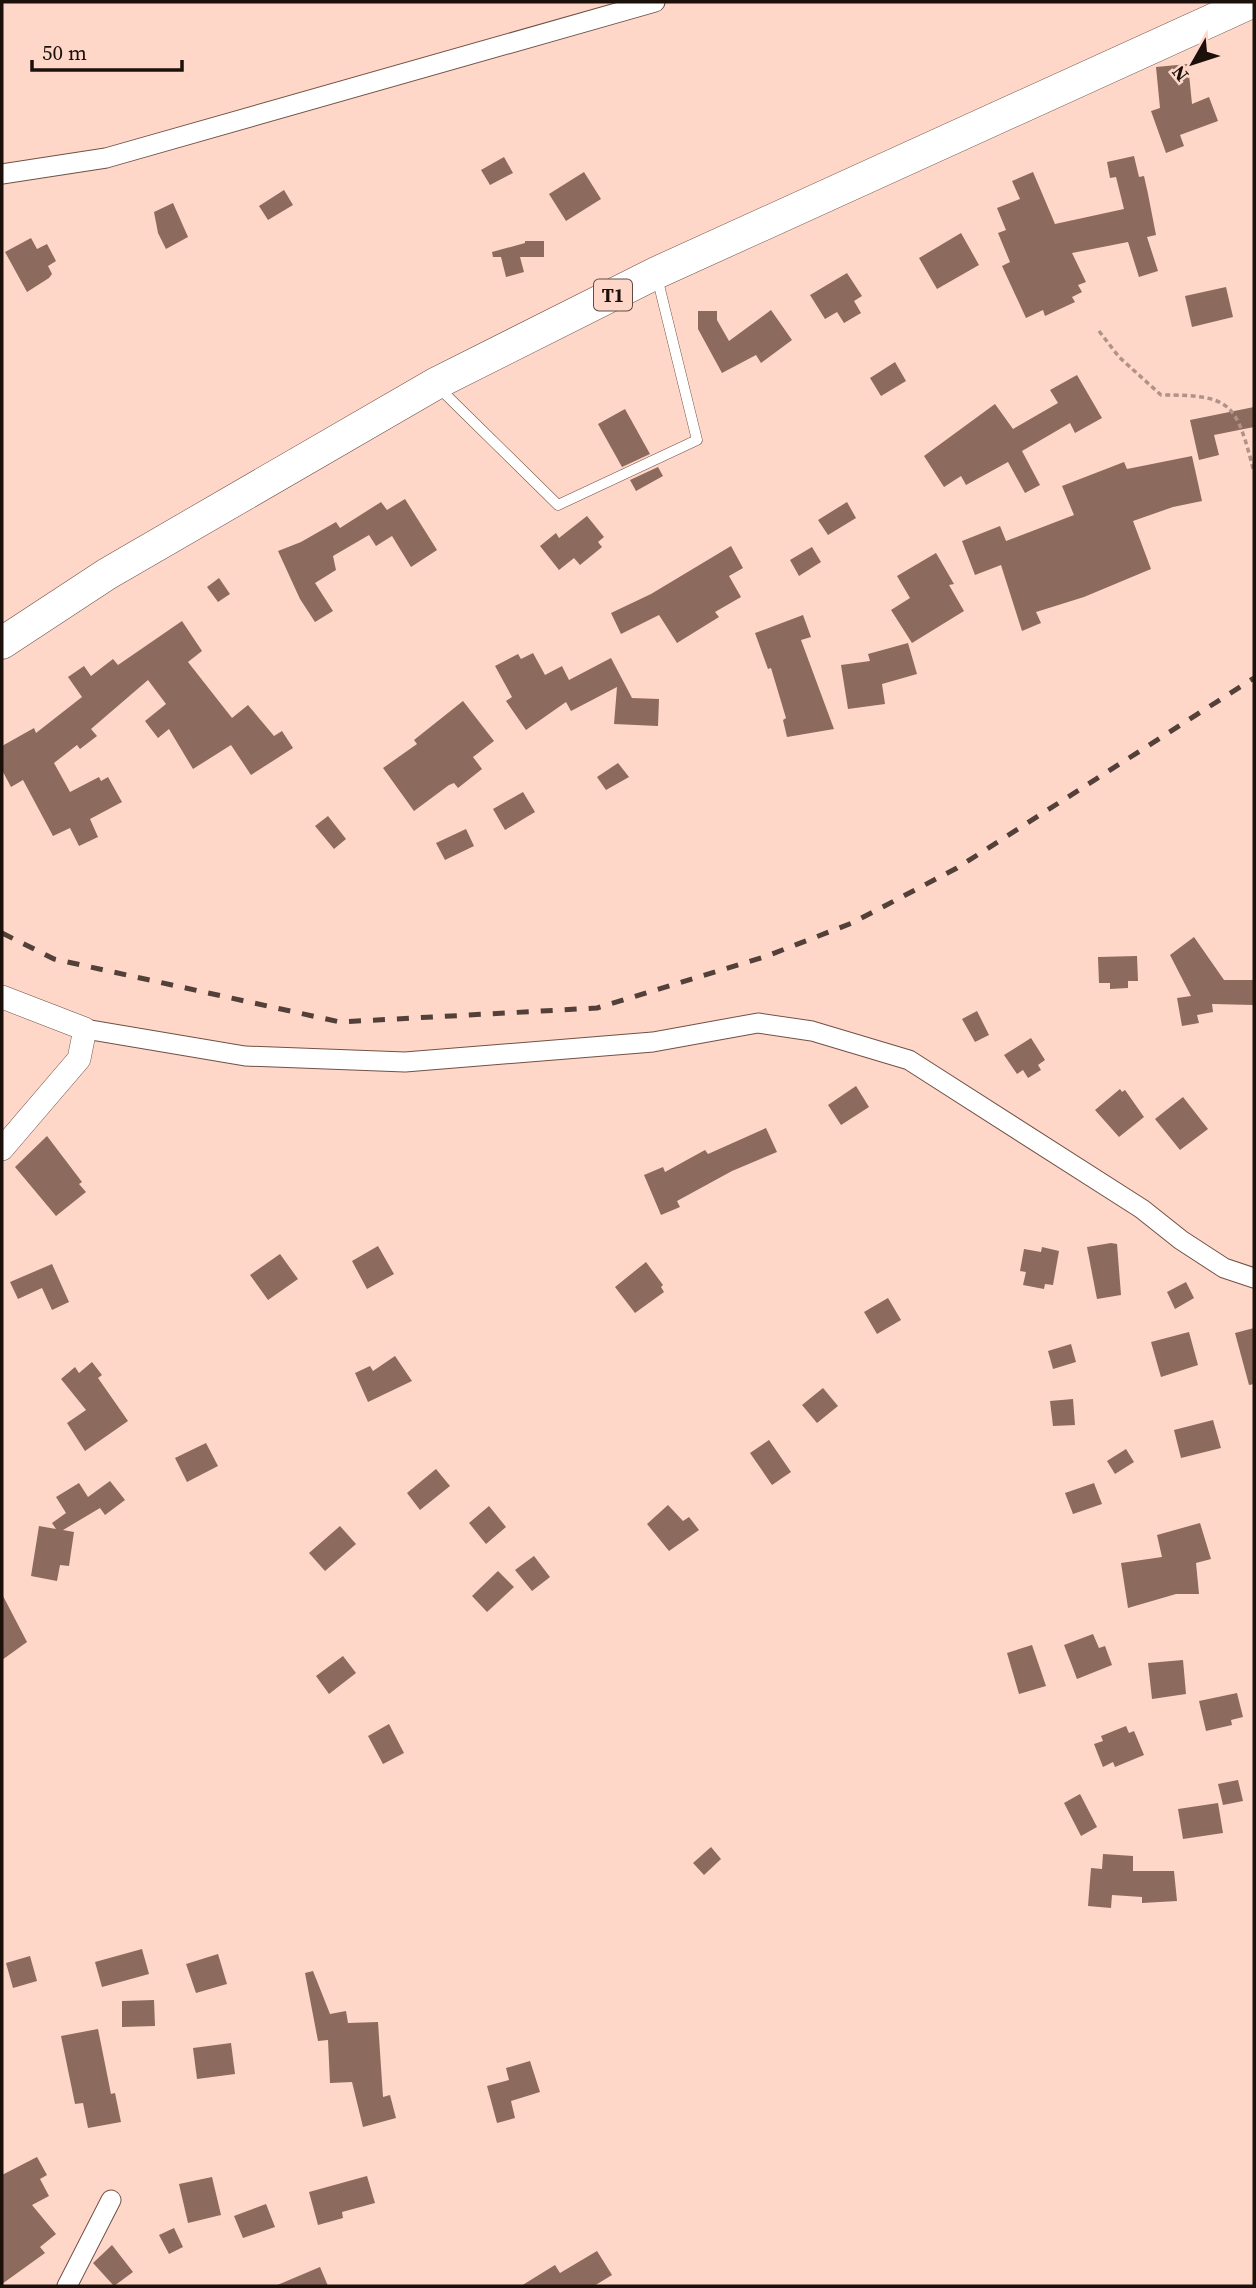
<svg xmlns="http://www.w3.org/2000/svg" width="1256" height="2288" font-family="'Source Serif 4',serif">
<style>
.building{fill:#8c6a5e}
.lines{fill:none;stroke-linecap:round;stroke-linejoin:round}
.service-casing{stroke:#715145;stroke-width:11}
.minor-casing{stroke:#715145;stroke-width:21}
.tertiary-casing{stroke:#715145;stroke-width:24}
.trunk-casing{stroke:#715145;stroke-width:33}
.path{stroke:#b09288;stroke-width:3.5;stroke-dasharray:5 3.5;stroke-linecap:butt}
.service{stroke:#fff;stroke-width:10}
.minor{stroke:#fff;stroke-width:19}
.tertiary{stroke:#fff;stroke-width:23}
.trunk{stroke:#fff;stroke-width:32}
.rail{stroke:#524039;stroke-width:5;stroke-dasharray:12 12;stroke-linecap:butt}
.labels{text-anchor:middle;stroke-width:5;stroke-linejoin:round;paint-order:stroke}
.shield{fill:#fed7c9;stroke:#604c44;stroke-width:2}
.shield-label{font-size:19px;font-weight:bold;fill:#1c100b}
</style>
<rect width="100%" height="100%" fill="#fed7c9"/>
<!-- building -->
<g class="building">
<path d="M1188,64L1192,104L1209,97L1218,121L1180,135L1184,146L1166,153L1151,111L1160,108L1156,67Z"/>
<path d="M1134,156L1139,177L1144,176L1148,194L1156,235L1147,237L1158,271L1139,277L1128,242L1072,253L1086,282L1078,285L1082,292L1072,297L1075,302L1045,316L1043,310L1026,318L1002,266L1010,262L998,233L1006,230L997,208L1020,199L1012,181L1033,172L1055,224L1124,209L1116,177L1110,178L1107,162Z"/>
<path d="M504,157L513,173L490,185L481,170Z"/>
<path d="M584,172L601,199L566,221L549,194Z"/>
<path d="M284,190L293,205L268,220L259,206Z"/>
<path d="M173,203L188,237L166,249L158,233L154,212Z"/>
<path d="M961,233L979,265L937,289L919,258Z"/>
<path d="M31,238L37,249L47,244L56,261L48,266L52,274L49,278L27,292L5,252Z"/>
<path d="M525,241H544V257H520L524,272L506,277L501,257H493L492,252L525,243Z"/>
<path d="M847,273L862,296L854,301L861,313L844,323L837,312L825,319L810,295Z"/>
<path d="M1226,287L1233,317L1192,327L1185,296Z"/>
<path d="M771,310L792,340L761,363L756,355L722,373L698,329V311H717V320L729,341Z"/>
<path d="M895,362L906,381L881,396L870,378Z"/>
<path d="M1077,375L1102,418L1075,433L1070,423L1022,451L1040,485L1025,493L1008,462L966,485L961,476L944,487L924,456L995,404L1013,429L1058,403L1050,390Z"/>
<path d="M1254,407V427L1214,435L1219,455L1199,460L1190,420Z"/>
<path d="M625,409L650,454L622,467L598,424Z"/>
<path d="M1192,456L1202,501L1173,507L1133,521L1151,569L1084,597L1036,612L1041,623L1022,631L1001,565L975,575L962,541L1000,526L1006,541L1074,515L1062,486L1124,462L1127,469Z"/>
<path d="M658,467L663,476L636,491L630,480Z"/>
<path d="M405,499L437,550L411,567L392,536L376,546L369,535L333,556L336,570L315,583L333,611L315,622L300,599L278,551L301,542L336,522L340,528L381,502L387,510Z"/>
<path d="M847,502L856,518L828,535L818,520Z"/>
<path d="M587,516L604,537L598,542L602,547L580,565L574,558L559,570L540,546L556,533L559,538Z"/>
<path d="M731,546L743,568L729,576L741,597L715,612L719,617L677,643L659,615L621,634L611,613L651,594Z"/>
<path d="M812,547L821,562L799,576L790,560Z"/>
<path d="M936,553L954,584L949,585L964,611L912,643L891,610L910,598L897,576Z"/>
<path d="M219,578L230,594L218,602L207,587Z"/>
<path d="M803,615L811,637L801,640L834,729L787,737L783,720L786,718L771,668L768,669L755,633Z"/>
<path d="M182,621L202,651L188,662L232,718L248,705L274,736L282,731L293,748L251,775L231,745L193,769L169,729L158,738L145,721L166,704L148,680L91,729L97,736L80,749L77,745L54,763L70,792L99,777L101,781L108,777L122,802L90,819L98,837L79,846L70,828L53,836L23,780L11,787L2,770V746L34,728L36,733L82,697L68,677L84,666L91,676L113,659L118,665Z"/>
<path d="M908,643L917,674L882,684L885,704L848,709L841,665L870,661L868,654Z"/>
<path d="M533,653L545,675L562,666L569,680L611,658L632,698L659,699L658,726L614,724L617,687L571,711L566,702L526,730L506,701L512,697L495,666L518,654L521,659Z"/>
<path d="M463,701L494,741L473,757L482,769L458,788L454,783L449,785L414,811L383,768L417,744L414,740Z"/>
<path d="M618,763L629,777L606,790L597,777Z"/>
<path d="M523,792L535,812L505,830L493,809Z"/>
<path d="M328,816L346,839L334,849L315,826Z"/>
<path d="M466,829L474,846L445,860L436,843Z"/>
<path d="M1194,937L1224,980H1254V1005L1212,1004L1213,1012L1197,1015L1199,1023L1182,1026L1177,998L1191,996L1170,955Z"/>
<path d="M1137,956L1138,981H1128V988L1110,989V983H1099L1098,957Z"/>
<path d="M977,1011L989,1035L975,1042L962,1019Z"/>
<path d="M1031,1038L1045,1060L1038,1065L1041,1070L1028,1078L1023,1070L1017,1074L1004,1055Z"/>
<path d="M856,1086L869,1107L841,1125L828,1105Z"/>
<path d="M1120,1089L1122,1092L1125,1090L1144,1117L1119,1137L1095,1110Z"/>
<path d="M1183,1097L1208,1129L1180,1150L1155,1119Z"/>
<path d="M766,1128L777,1152L732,1171L677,1201L680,1207L661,1215L644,1175L663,1167L665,1172L705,1150L708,1154Z"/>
<path d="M47,1136L82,1182L79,1184L86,1192L56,1216L15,1167Z"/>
<path d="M1111,1243L1117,1244L1121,1295L1097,1299L1087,1247Z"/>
<path d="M378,1246L394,1274L367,1289L352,1261Z"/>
<path d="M1042,1247L1059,1251L1053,1285L1045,1284L1044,1289L1023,1285L1026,1272L1020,1271L1024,1249L1041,1252Z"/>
<path d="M280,1254L298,1279L268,1300L250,1275Z"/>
<path d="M646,1262L663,1285L661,1287L664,1292L635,1313L615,1287Z"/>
<path d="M52,1264L69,1302L52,1310L42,1288L18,1299L10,1282Z"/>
<path d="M1186,1282L1194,1298L1175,1309L1167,1292Z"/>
<path d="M888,1298L901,1320L877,1334L864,1312Z"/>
<path d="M1254,1328V1384L1249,1385L1235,1333Z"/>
<path d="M1189,1332L1198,1365L1161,1377L1151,1342Z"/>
<path d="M1071,1344L1076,1362L1053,1369L1048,1351Z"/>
<path d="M395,1356L412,1381L368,1402L355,1373L370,1366L373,1371Z"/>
<path d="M92,1362L102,1375L98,1378L128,1421L85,1451L67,1423L86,1410L61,1379L75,1367L79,1373Z"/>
<path d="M823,1388L838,1406L817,1423L802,1405Z"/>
<path d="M1073,1399L1075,1425L1053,1426L1050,1401Z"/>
<path d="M1213,1420L1221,1448L1181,1458L1174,1430Z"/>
<path d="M769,1440L791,1472L772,1485L750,1453Z"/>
<path d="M206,1443L218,1466L187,1482L175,1458Z"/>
<path d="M1126,1449L1134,1462L1115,1474L1107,1461Z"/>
<path d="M436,1469L450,1486L420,1510L407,1493Z"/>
<path d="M110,1481L125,1500L105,1515L100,1508L63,1530L74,1532L69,1566L60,1565L57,1581L31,1576L39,1526L56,1529L52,1523L66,1513L56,1497L79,1483L88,1497Z"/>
<path d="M1094,1483L1102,1504L1073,1514L1065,1493Z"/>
<path d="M668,1505L683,1521L689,1517L699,1530L669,1551L647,1524Z"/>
<path d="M489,1506L506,1527L486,1544L469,1523Z"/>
<path d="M1200,1523L1211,1559L1196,1563L1199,1594H1176L1128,1608L1121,1563L1162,1557L1157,1535Z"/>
<path d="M340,1526L356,1544L325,1571L309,1553Z"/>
<path d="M534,1556L550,1577L532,1591L515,1570Z"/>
<path d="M498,1571L514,1587L487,1612L472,1596Z"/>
<path d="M2,1594L27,1642L2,1660Z"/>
<path d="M1093,1634L1099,1648L1105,1646L1112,1665L1077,1679L1064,1645Z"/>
<path d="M1032,1645L1046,1686L1019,1694L1007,1653Z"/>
<path d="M343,1656L356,1673L329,1694L316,1676Z"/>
<path d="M1183,1660L1186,1694L1152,1699L1148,1663Z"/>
<path d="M1237,1693L1243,1717L1231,1720L1232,1725L1206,1731L1199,1701Z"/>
<path d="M389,1724L404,1753L383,1764L368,1736Z"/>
<path d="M1126,1726L1129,1733L1134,1731L1144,1755L1115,1767L1113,1762L1103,1767L1094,1744L1103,1741L1101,1736Z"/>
<path d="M1238,1780L1243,1801L1223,1805L1218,1784Z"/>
<path d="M1080,1794L1097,1827L1081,1836L1064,1803Z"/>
<path d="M1218,1803L1223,1833L1183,1839L1178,1809Z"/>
<path d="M711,1847L721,1859L704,1875L693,1863Z"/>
<path d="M1103,1854L1133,1856V1871H1174L1177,1901L1142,1903V1897L1112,1895L1111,1908L1088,1906L1091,1868L1102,1869Z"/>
<path d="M142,1949L149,1974L102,1987L95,1962Z"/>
<path d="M218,1954L227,1984L196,1993L186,1964Z"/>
<path d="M30,1956L37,1981L13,1988L6,1963Z"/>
<path d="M313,1971L330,2014L346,2011L348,2023L378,2022L383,2097L390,2095L396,2118L363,2127L352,2082L330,2083L328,2040L318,2041L305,1973Z"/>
<path d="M154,2000L155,2026L122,2027V2001Z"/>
<path d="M98,2029L111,2094L115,2093L121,2122L88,2128L83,2103L75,2104L61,2036Z"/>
<path d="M231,2043L235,2074L197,2079L193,2048Z"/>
<path d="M530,2061L540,2092L511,2101L515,2118L497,2123L487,2086L509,2080L506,2068Z"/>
<path d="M37,2157L47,2175L40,2179L49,2196L32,2205L56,2234L40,2247L45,2253L2,2284V2175Z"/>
<path d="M367,2176L375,2203L342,2212L343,2218L318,2225L309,2192Z"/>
<path d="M212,2177L221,2215L188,2223L179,2184Z"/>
<path d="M266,2204L275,2227L243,2238L234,2216Z"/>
<path d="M174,2228L183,2247L169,2254L159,2235Z"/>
<path d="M112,2245L133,2272L114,2286L93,2263Z"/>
<path d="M597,2251L612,2275L594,2286H521L555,2265L560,2273Z"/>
<path d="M320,2267L328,2286H275Z"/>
</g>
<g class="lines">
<!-- service casing -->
<g class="service-casing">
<path id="service" d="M438,387L558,505L697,440L657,277"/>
</g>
<!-- minor casing -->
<g class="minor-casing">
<g id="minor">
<path d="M2,174L106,158L655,2"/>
<path d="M85,1029L245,1056L405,1062L653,1042L758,1023L812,1031L909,1060L1142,1209L1181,1240L1224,1268L1254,1278"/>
<path d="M67,2286L111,2200"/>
</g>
</g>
<!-- tertiary casing -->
<g class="tertiary-casing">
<path id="tertiary" d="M2,997L85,1029L79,1059L2,1149"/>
</g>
<!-- trunk casing -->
<g class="trunk-casing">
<path id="trunk" d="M2,643L107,574L435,384L656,273L1252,2"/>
</g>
<!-- path -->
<path class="path" d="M1099,331L1119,357L1161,395C1233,395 1236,403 1254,472"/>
<!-- service -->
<use href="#service" class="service"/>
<!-- minor -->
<use href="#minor" class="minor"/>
<!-- tertiary -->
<use href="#tertiary" class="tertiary"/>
<!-- trunk -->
<use href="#trunk" class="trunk"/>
<!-- rail -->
<path class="rail" d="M2,933L54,959L340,1022L597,1008L767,956L852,923L957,868L1254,678"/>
</g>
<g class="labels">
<!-- shield labels -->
<rect class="shield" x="594" y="279.5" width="38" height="31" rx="5"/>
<g class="shield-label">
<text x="613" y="302">T1</text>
</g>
</g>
<!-- border -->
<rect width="1256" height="2288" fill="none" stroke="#1c100b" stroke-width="7"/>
<!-- north arrow -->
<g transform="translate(1193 63) rotate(231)" stroke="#fed7c9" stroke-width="5" paint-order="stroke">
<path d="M0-5L12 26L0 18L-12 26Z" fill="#1c100b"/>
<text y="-10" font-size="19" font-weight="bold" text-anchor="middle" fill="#1c100b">N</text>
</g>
<!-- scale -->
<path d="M32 60v10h150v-10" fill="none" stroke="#1c100b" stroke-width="3.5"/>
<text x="42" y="60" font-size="21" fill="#1c100b" stroke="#fed7c9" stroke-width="5" paint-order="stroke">50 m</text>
</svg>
